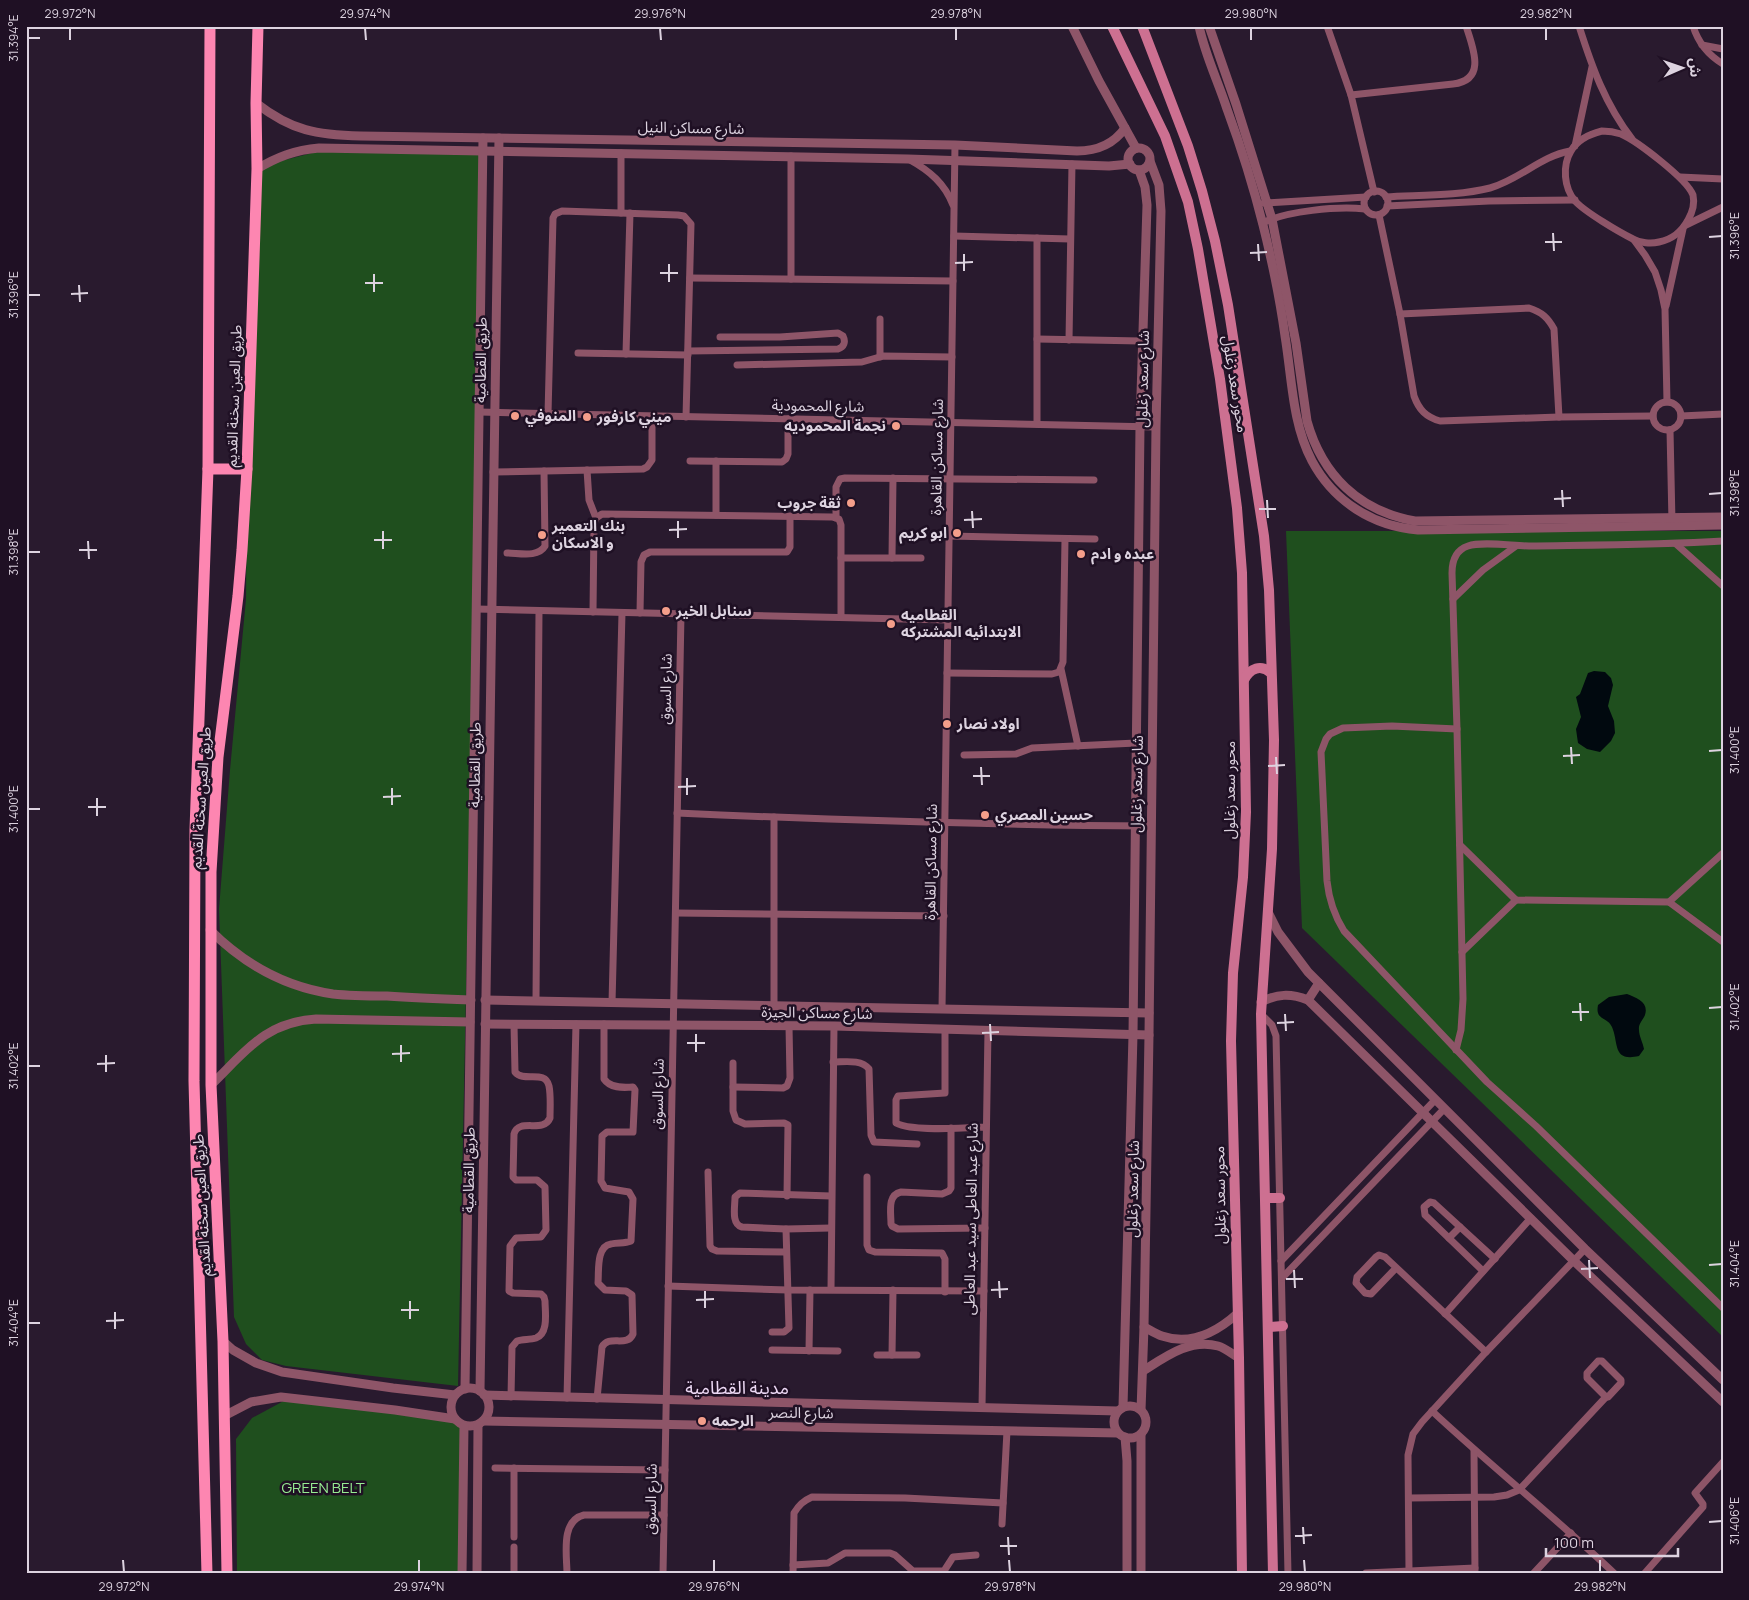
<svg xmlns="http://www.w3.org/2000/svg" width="1749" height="1600" font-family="Manrope,'Noto Sans Arabic',sans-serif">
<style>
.green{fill:#1f4f1e}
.water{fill:#01090f}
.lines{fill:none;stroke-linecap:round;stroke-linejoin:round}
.minor{stroke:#8e5568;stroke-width:7}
.tertiary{stroke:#8e5568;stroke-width:9}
.secondary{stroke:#cd7091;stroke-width:10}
.primary{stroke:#fd86b1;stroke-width:11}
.ticks{fill:none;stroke:#ddd3e0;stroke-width:2}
.poi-dot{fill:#f49e8a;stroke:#1f1024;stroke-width:2}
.labels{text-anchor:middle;stroke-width:5;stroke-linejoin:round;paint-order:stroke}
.street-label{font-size:15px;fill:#ddd3e0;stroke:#1f1024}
.poi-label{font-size:15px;font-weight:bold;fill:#ddd3e0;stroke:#1f1024;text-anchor:start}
.park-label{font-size:15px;fill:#97ed92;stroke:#1f1024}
.quarter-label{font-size:18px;fill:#ecd8f4;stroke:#1f1024}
.neatline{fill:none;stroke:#ddd3e0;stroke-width:2}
.ticks-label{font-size:12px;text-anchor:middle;fill:#ddd3e0}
</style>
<rect width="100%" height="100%" fill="#291a2e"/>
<!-- green -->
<g class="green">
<path d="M332,148L483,150L458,1386L286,1366L262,1360L246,1344L234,1317L219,909L230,770L246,599L247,469L261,166Z"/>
<path d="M1286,531H1723V1337L1302,928Z"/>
<path d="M291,1397L455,1419L464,1426L461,1574H237L236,1439L252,1418Z"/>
</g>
<!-- water -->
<g class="water">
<path d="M1594,671L1605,672L1611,678L1613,685L1608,706L1614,721L1615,733L1611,741L1600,752L1587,749L1578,743L1576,729L1581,717L1576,697L1580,694L1588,673Z"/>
<path d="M1627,994C1637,998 1649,1002 1645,1015C1643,1020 1638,1024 1639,1030C1639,1036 1643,1043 1644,1049L1639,1056C1612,1062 1619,1043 1612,1027C1607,1016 1595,1021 1598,1005L1609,997Z"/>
</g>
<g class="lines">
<!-- minor -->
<g class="minor">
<path d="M1327,26L1351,95L1374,192"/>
<path d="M1579,26C1592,67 1605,104 1632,139"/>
<path d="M1693,26C1698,42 1708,55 1723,64"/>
<path d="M1702,45L1723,49"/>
<path d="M1351,95L1453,84C1487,80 1473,48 1466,26"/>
<path d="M1602,131C1608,131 1615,132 1621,134C1637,141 1687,179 1693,195C1695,204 1692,213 1688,220C1681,233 1672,239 1659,242C1651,244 1640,243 1633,239C1619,232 1585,212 1575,201C1564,188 1562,166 1571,151C1577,140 1590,134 1602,131Z"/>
<path d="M1575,146L1592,67"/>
<path d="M621,153V213"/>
<path d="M910,160C930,171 945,184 953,205"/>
<path d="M1680,177L1723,179"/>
<circle cx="1376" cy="203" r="12"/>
<path d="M1386,197C1418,195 1459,196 1490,188C1519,180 1541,156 1570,151"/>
<path d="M1264,203L1366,197"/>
<path d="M1387,206L1489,201L1575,200"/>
<path d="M1379,215L1400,314L1414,396C1419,410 1426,417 1440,421L1559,417L1653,416"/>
<path d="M1262,223C1287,211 1337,206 1365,209"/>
<path d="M1686,225L1723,207"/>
<path d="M954,236L1070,239"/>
<path d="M1037,238V424"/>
<path d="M1634,240L1645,255L1655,272L1661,290L1665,309L1667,402"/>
<path d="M690,278L953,281"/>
<path d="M791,279V156"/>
<path d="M1666,306L1683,229"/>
<path d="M1400,314L1529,308C1542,312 1548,318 1554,329L1559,417"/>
<path d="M1037,339L1141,341"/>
<path d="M1069,340L1072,164"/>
<path d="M688,351L838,349C844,347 846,342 843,336L838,333L780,337H720"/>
<path d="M578,353L688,355"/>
<path d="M626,354L630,213"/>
<path d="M880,357V319"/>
<path d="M737,365L862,362L883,356L952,357"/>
<circle cx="1667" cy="416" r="14"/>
<path d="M479,412L1156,427"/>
<path d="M548,414L553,218L555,214L562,211L678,215L684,216L691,224L686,417"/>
<path d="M1681,416L1723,414"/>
<path d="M1670,430L1672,522"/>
<path d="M690,461L782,462L786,459L788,454V419"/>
<path d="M587,470L589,500L596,518"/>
<path d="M493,472L643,469L647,467L652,460V416"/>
<path d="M716,515V461"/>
<path d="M836,518V487L840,479L845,478L1094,480"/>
<path d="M949,536L1095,539"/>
<path d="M1676,544L1723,586"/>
<path d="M507,553C519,553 538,558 545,546L544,471"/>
<path d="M841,558H921"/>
<path d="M892,558L893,478"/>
<path d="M1453,599L1483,570L1516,546"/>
<path d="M476,609L948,620"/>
<path d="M593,612L594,524L596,518L602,514L832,517L839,519L841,525V617"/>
<path d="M640,613L641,562L644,555L650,552H787L790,547V516"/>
<path d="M1061,669L1078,746"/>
<path d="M947,673L1052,674L1059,672L1063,662L1065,539"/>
<path d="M1457,729L1392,726L1343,728L1330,734L1326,739L1321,752L1327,881C1329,900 1334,915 1344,931L1487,1082L1536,1126L1723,1308"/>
<path d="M964,755L1016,754L1032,748L1136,743"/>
<path d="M677,813C835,820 993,825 1151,826"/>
<path d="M774,817V1005"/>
<path d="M1460,845L1516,900L1669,902L1723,942"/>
<path d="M1669,902L1723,853"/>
<path d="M676,913L944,916"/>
<path d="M1462,952L1516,900"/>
<path d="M536,1000L539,611"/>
<path d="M612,1003L622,613"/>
<path d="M942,1009L955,145"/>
<path d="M1261,1014L1272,1025L1276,1036L1288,1574"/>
<path d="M945,1029V1093L898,1096L896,1100V1123C912,1132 966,1128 986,1127"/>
<path d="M1456,1050L1461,1030L1463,999L1457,729L1452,573C1452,561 1456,550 1468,546C1482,541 1513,546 1529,546C1593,545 1658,545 1723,541"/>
<path d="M833,1062C845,1062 861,1059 869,1069L871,1135L874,1142L917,1144"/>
<path d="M733,1063V1111L736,1120L745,1124L784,1123L788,1125L787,1196"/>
<path d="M733,1087L783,1088L787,1086L790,1078L789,1026"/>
<path d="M951,1128V1188L949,1191L942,1194L901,1192C887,1195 891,1212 891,1224L892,1226L898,1229L985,1228"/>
<path d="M708,1172L710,1246L712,1249L717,1251L785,1252"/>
<path d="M867,1177V1245L869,1250L875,1252L942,1253L945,1259V1292"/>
<path d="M831,1228L786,1229L742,1227C731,1224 735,1207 735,1197L740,1193L831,1196"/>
<path d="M1449,1238L1460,1227"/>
<path d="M1281,1261L1435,1100"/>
<path d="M1396,1268L1371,1294L1365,1293L1356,1283L1357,1277L1376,1257L1379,1255L1385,1257L1486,1352"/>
<path d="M1483,1271L1425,1215L1424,1207L1430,1202L1434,1203L1495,1259"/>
<path d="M1282,1278L1444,1109"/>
<path d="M668,1286L788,1290L984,1291"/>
<path d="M831,1289L834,1026"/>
<path d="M1445,1314L1531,1218"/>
<path d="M772,1332H784L789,1328L786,1229"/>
<path d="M772,1350L838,1351"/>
<path d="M809,1351L810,1290"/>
<path d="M877,1355H917"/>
<path d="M892,1355L893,1290"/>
<path d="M1598,1361H1602L1621,1380V1383L1608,1397H1606L1587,1378V1373Z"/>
<path d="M511,1397L512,1347L517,1341C523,1339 530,1340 536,1338C549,1333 545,1312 545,1301L544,1297L541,1294L513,1293L509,1291L510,1246L516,1238L541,1237L546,1230L545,1187L537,1180H516L513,1177L514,1134C519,1117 543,1134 550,1118C550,1108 551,1096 549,1086C545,1069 524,1083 515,1072L514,1024"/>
<path d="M567,1398L576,1024"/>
<path d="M597,1399L602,1347C609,1334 627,1348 633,1334L632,1295L626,1291L605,1290L598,1283C599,1272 596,1246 611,1244C618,1242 624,1244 631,1241L633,1199L629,1192L605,1188L601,1181L602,1136L607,1132H633L635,1090L633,1087C622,1088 610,1088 604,1079V1024"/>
<path d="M982,1408L988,1030"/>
<path d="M1432,1411C1492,1467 1556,1518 1615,1574"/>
<path d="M1474,1450L1475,1574"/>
<path d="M495,1468L665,1470"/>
<path d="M1409,1498L1494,1497L1507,1495L1519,1490L1606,1397"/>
<path d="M1002,1524L1007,1431"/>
<path d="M514,1537V1468"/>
<path d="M793,1565L828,1563L845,1553H890L895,1555L913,1571H944L953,1557L976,1555"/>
<path d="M1409,1571L1408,1455L1413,1434L1422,1422L1486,1352L1585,1249"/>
<path d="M1366,1573L1475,1568"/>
<path d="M514,1574V1547"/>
<path d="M567,1574C567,1555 560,1521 584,1515H664"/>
<path d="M663,1574L681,614"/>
<path d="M793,1574L794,1513C799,1505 803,1501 812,1497L905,1498L1003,1503"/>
<path d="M1533,1574L1571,1533"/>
<path d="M1644,1574L1703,1507V1504L1695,1493L1723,1462"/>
</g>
<!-- tertiary -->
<g class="tertiary">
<path d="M1072,26L1099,81L1136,148"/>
<path d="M1199,26C1205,55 1218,81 1227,109C1241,147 1253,185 1263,225C1272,261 1280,299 1285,336C1292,378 1292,423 1312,461C1334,502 1373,526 1418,530L1723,525"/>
<path d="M1209,26L1236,104L1272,219L1296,343L1307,421C1322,475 1359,511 1415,521L1723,517"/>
<path d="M256,103C292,131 317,135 361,136L955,145L1077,151C1097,151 1113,145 1125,128"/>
<circle cx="1139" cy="159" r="11"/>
<path d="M257,169C277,157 295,150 319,148L908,159L1109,166L1130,164"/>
<path d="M1268,912L1278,932L1308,972L1585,1249L1723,1380"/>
<path d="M210,930C244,964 285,987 333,994C351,996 369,996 387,996C415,998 443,999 471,1000"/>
<path d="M485,1000L1149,1013"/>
<path d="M1308,1000L1319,983"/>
<path d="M1261,1002C1277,994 1290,993 1308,1000L1574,1261L1723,1402"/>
<path d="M485,1024L834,1026L1149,1035"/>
<path d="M211,1085C245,1052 265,1022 316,1019L470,1022"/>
<path d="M1144,1327C1150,1330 1156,1334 1162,1336C1191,1346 1217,1332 1238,1313"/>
<path d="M223,1341L233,1350L256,1363L282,1372L393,1388L455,1395"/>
<path d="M1143,1371C1165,1357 1190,1338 1218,1346C1225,1348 1232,1354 1239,1358"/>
<circle cx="470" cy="1407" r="19"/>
<path d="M465,1389L483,138"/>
<path d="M480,1391L499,138"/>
<path d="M484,1395L1118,1411"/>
<circle cx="1130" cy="1422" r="16"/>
<path d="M1123,1407L1133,1035L1140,426L1147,205L1145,187L1139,170"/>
<path d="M1141,1410L1144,1327L1149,1035L1156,427L1161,211L1159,185L1150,161"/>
<path d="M224,1416L251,1402L281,1397L395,1410L455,1419"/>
<path d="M483,1421L1118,1433"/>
<path d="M1141,1434V1574"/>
<path d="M1125,1437L1127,1461V1574"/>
<path d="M462,1574L464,1426"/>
<path d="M477,1574L478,1425"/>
</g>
<!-- secondary -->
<g class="secondary">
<path d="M1112,26L1165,136L1188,202L1198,249L1220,379L1237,508L1242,573L1246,812L1243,877L1233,973L1231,1041L1239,1358L1242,1574"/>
<path d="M1142,26L1188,146L1202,191L1215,241L1228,305L1264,536L1269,590L1274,740L1272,849L1261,1014L1273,1574"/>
<path d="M1244,680C1250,668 1261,664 1271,673"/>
<path d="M1265,1198H1280"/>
<path d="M1269,1327L1283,1326"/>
</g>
<!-- primary -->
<g class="primary">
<path d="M208,469H247"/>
<path d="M207,1574L194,1081L195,830L208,469L210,26"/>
<path d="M227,1574L223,1341L211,1085V872L218,757L238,596L242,550L247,469L257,169L256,103L258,26"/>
</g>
</g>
<!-- ticks -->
<path class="ticks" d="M70,28V40M365,28L366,40M660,28L661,40M956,28V40M1251,28V40M1546,28V40M28,38H40M1553,233L1554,251M1709,237L1722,236M1545,242H1562M1258,244L1259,261M1250,253L1267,252M964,254V271M955,263L973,262M669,264V282M660,273H678M374,274V292M365,283H383M79,285L80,302M71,294L88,293M28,295H40M1562,490L1563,507M1709,494L1722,493M1554,499L1571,498M1267,500L1268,518M1259,509H1276M972,511L973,528M964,520L982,519M678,521V538M669,530L687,529M383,531V549M374,540H392M88,541L89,559M79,550H97M28,552H40M1571,747L1572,764M1709,751L1722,750M1563,756L1580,755M1276,757L1277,774M1268,766L1285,765M981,767L982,785M973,776H990M687,778V795M678,787L696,786M392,788V805M383,797L401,796M97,798V816M88,807H106M28,809H40M1580,1003L1581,1021M1709,1008L1722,1007M1572,1012H1589M1285,1014L1286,1031M1277,1023L1294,1022M990,1024L991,1041M982,1033L999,1032M696,1034V1052M687,1043H705M401,1045V1062M392,1054L410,1053M106,1055V1072M97,1064L115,1063M28,1066H40M1589,1260L1590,1278M1709,1265L1722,1264M1581,1269L1598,1268M1294,1270L1295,1288M1286,1279H1303M999,1281L1000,1298M991,1290L1008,1289M705,1291V1308M696,1300L714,1299M410,1301V1319M401,1310H419M115,1312V1329M106,1321L124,1320M28,1323H40M1709,1522L1722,1521M1303,1527L1304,1544M1295,1536L1312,1535M1008,1537L1009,1555M1000,1546H1017M123,1560L124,1572M419,1560V1572M714,1560V1572M1009,1560L1010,1572M1304,1560L1305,1572M1600,1560V1572"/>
<!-- markers -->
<g class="poi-dot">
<circle cx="515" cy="416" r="5"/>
<circle cx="587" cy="417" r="5"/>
<circle cx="896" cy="426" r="5"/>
<circle cx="851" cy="503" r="5"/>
<circle cx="957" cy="533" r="5"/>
<circle cx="542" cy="535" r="5"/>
<circle cx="1081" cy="554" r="5"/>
<circle cx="666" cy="611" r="5"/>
<circle cx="891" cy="624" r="5"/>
<circle cx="947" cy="724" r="5"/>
<circle cx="985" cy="815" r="5"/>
<circle cx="702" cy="1421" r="5"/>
</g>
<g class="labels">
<!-- street labels -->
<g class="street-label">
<text transform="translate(691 128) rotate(1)" y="5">شارع مساكن النيل</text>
<text transform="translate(481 360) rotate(-89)" y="5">طريق القطامية</text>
<text transform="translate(1143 379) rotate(-89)" y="5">شارع سعد زغلول</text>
<text transform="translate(1235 384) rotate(81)" y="5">محور سعد زغلول</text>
<text transform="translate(234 396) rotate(-88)" y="5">طريق العين سخنة القديم</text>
<text transform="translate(818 406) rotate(1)" y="5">شارع المحمودية</text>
<text transform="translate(937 457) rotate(-89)" y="5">شارع مساكن القاهرة</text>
<text transform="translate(666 689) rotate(-89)" y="5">شارع السوق</text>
<text transform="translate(475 765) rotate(-89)" y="5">طريق القطامية</text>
<text transform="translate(1137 784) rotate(-89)" y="5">شارع سعد زغلول</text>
<text transform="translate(1230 790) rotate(-90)" y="5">محور سعد زغلول</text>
<text transform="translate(201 798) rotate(-86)" y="5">طريق العين سخنة القديم</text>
<text transform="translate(931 862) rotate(-89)" y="5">شارع مساكن القاهرة</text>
<text transform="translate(817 1013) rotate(1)" y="5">شارع مساكن الجيزة</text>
<text transform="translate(658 1094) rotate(-89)" y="5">شارع السوق</text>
<text transform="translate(469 1170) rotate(-89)" y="5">طريق القطامية</text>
<text transform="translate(1133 1189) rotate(-89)" y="5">شارع سعد زغلول</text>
<text transform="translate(1220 1195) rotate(-91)" y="5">محور سعد زغلول</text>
<text transform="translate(202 1205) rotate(-93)" y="5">طريق العين سخنة القديم</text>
<text transform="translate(971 1219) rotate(-89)" y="5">شارع عبد العاطى سيد عبد العاطى</text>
<text transform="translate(801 1413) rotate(1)" y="5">شارع النصر</text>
<text transform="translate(651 1499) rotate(-89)" y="5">شارع السوق</text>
</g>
<!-- poi labels -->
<g class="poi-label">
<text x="525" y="421">المنوفي</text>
<text x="597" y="422">ميني كارفور</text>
<text x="886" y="431" text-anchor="end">نجمة المحموديه</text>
<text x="841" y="508" text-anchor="end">ثقة جروب</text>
<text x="552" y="531">بنك التعمير<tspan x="552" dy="17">و الاسكان</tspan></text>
<text x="947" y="538" text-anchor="end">ابو كريم</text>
<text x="1091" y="559">عبده و ادم</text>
<text x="676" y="616">سنابل الخير</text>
<text x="901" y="620">القطاميه<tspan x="901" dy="17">الابتدائيه المشتركه</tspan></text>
<text x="957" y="729">اولاد نصار</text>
<text x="995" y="820">حسين المصري</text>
<text x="712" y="1426">الرحمه</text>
</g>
<!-- park labels -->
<g class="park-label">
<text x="323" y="1493">GREEN BELT</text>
</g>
<!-- quarter labels -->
<g class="quarter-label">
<text x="737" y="1394">مدينة القطامية</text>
</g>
</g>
<!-- border -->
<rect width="1749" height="1600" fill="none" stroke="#1f1024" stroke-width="55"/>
<!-- north arrow -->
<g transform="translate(1682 68) rotate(88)" stroke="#1f1024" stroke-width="4" paint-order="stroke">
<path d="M0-4L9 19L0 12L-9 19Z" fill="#ddd3e0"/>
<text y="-8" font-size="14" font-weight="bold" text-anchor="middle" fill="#ddd3e0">ش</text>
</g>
<!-- scale -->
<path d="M1546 1548v8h132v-8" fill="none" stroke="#ddd3e0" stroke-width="2.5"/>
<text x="1554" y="1548" font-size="15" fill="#ddd3e0" stroke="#1f1024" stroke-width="4" paint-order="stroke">100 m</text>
<rect x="28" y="28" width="1694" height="1544" class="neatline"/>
<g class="ticks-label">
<text x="70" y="18">29.972°N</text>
<text x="365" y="18">29.974°N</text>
<text x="660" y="18">29.976°N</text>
<text x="956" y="18">29.978°N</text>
<text x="1251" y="18">29.980°N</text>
<text x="1546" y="18">29.982°N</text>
<text transform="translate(14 38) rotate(-90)" y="4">31.394°E</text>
<text transform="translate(1735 236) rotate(-90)" y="4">31.396°E</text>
<text transform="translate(14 295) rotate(-90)" y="4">31.396°E</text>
<text transform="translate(1735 493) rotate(-90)" y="4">31.398°E</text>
<text transform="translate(14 552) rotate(-90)" y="4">31.398°E</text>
<text transform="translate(1735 750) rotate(-90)" y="4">31.400°E</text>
<text transform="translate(14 809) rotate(-90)" y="4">31.400°E</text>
<text transform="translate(1735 1007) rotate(-90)" y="4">31.402°E</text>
<text transform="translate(14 1066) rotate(-90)" y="4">31.402°E</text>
<text transform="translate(1735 1264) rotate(-90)" y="4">31.404°E</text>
<text transform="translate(14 1323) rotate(-90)" y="4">31.404°E</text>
<text transform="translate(1735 1521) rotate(-90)" y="4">31.406°E</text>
<text x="124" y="1591">29.972°N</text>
<text x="419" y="1591">29.974°N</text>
<text x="714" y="1591">29.976°N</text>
<text x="1010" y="1591">29.978°N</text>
<text x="1305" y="1591">29.980°N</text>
<text x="1600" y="1591">29.982°N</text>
</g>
</svg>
